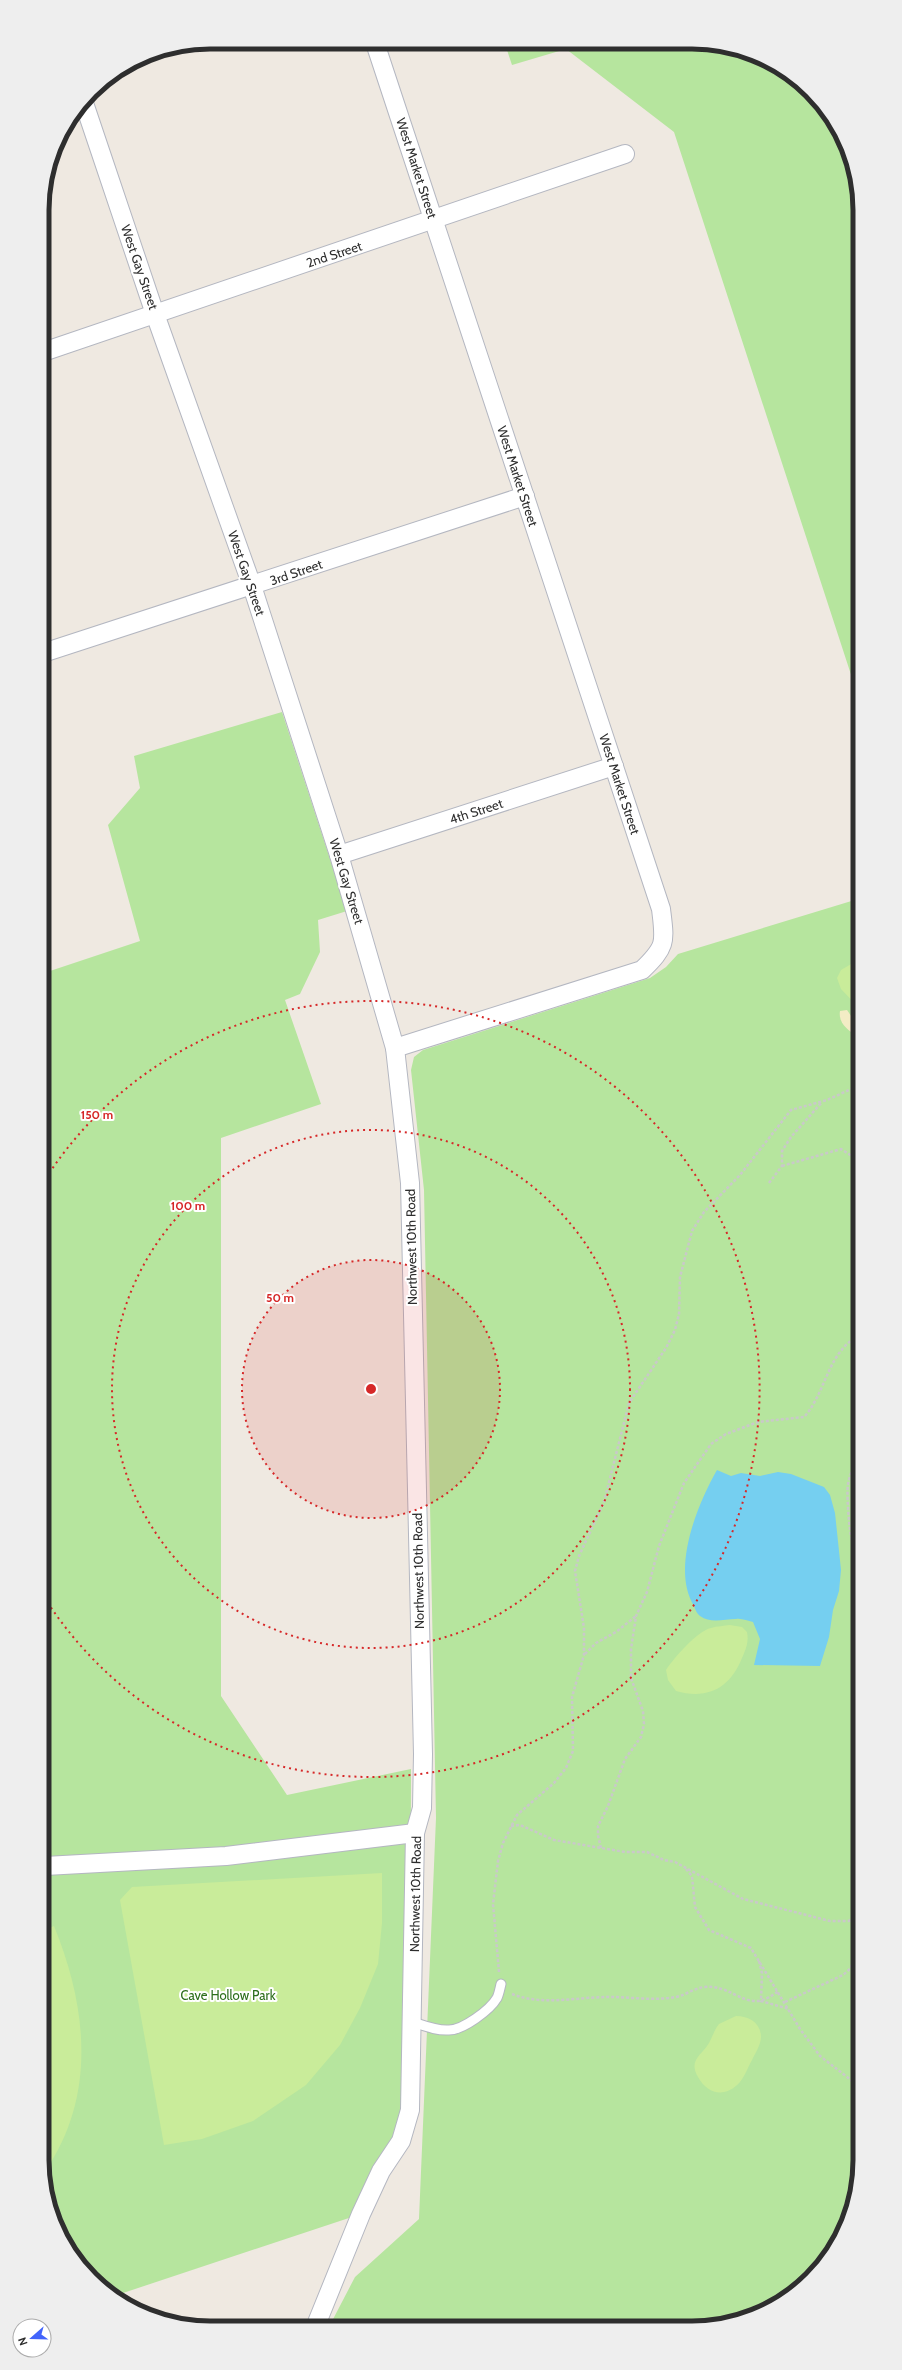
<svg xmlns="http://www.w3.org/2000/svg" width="902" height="2370" font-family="Cabin,sans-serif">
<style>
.green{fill:#b6e59e}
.sand{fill:#f3ecc5}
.pitch{fill:#c9ec9a}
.water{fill:#75cff0}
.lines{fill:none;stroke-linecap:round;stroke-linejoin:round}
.service-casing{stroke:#b4b7c1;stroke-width:11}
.minor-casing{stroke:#b4b7c1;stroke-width:20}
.path{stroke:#c9c9c9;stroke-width:2.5;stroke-dasharray:3 2;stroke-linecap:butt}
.service{stroke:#fff;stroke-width:9}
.minor{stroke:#fff;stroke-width:18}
.ring{fill:none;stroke:#d62828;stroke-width:2;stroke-dasharray:2 4}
.labels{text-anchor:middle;stroke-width:4;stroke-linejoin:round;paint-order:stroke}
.street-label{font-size:13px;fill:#2e2e2e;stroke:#fff}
.park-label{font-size:13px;fill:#2c6e1b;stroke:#fff}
.rim{fill:none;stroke:#2e2e2e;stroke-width:5}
.centre{fill:#d62828;stroke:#fff;stroke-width:2}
.ring-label{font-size:12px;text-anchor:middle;font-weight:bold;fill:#d62828;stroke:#fff;stroke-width:4;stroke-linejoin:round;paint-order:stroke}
</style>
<rect width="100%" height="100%" fill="#efe9e1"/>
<!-- green -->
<g class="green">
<path d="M505,44L725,45L776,64L811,91L843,135L857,177V693L674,132L566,49L512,65Z"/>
<path d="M282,712L347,911L318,920L320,952L300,994L285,1000L321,1104L221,1138V1696L287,1795L411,1769L410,2110L361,2214L114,2296L91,2279L64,2244L45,2193L44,973L140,941L108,825L140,788L134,756Z"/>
<path d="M858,899L860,2171L847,2224L819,2271L776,2305L725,2325H330L355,2277L419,2219L436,1818L424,1190L411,1070L414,1057L423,1050L650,978L666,967L678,954Z"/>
</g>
<!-- sand -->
<path class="sand" d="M847,1010L858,1026V1036C848,1031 838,1023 840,1011Z"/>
<!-- pitch -->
<g class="pitch">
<path d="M858,960V1007L841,989L837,978L841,970Z"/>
<path d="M730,1625L742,1627L747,1632C749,1642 746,1649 742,1658C730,1688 708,1700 676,1691L668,1680L666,1670C674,1658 697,1631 711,1628C717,1626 724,1626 730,1625Z"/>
<path d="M382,1873V1923L378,1964L360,2008L340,2045L306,2085L253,2121L202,2139L164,2145L120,1900L132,1887Z"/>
<path d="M54,1926C87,2007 97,2096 45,2171V1930Z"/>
<path d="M736,2016C749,2016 761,2023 761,2037C761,2044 755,2054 752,2060C748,2067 745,2076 740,2082C726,2098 708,2095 698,2077C688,2060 702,2055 709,2043C713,2036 714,2030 719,2024Z"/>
</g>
<!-- water -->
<path class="water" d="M717,1470L731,1476L741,1473L760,1476L778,1472L791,1474L824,1487L830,1495L835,1513L841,1570L839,1591L833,1610L829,1637L820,1666L754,1665L760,1639L753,1622C748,1621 741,1618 736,1619C724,1619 711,1624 700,1616C697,1614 695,1609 694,1606C671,1569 697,1505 717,1470Z"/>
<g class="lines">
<!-- service casing -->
<g class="service-casing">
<path id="service" d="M413,2022C425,2026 437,2031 449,2030C463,2030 490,2010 497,1998C499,1994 500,1988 501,1984"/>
</g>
<!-- minor casing -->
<g class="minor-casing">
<g id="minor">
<path d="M375,43L661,909C665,942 667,946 642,970L395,1048"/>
<path d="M84,103L155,314L252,586L339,855L395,1048L410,1183L423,1754L422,1808L415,1833L410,2110L401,2141L381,2171L361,2214L316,2325"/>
<path d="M43,352L625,154"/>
<path d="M43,653L525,496"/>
<path d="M339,855L614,766"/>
<path d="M45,1866L226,1856L415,1833"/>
</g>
</g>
<!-- path -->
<g class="path">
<path d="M782,1166L841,1149L858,1160"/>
<path d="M769,1183L782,1166V1151L791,1137L822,1102"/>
<path d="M859,1454C855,1464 850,1474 848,1484C846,1495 850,1554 859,1559"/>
<path d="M585,1654L596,1643L616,1632L636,1616"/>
<path d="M511,1826L520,1825L554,1840L625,1852H647L664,1860L675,1862L743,1899L830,1921H848L859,1918"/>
<path d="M601,1848L598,1836V1826L608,1806L625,1759L641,1737L644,1724L643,1711L631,1678V1649L636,1616L647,1592L659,1546L684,1483L711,1444L726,1434L758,1422L804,1417C826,1393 827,1353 858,1336"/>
<path d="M686,1869L692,1876L695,1907L709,1930L751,1948L800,2029L820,2056L860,2087"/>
<path d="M759,1961L762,1973L761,2001L789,2009"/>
<path d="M499,1972L493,1904L498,1861L503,1843L517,1815L554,1783L566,1768L573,1751L572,1697L584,1655V1628L575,1571L579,1556L604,1502L629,1403L666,1348L675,1330L679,1314L680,1277L692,1231L704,1212L740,1175L791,1110L827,1100L858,1086"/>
<path d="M512,1994C542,2006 577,1997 609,1997C631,1997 654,2001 676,1997C686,1995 694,1988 705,1987C727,1985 740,2002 757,2001C765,2001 772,1995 779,1991"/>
<path d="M785,2002L843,1975L851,1968L859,1931"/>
</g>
<!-- service -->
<use href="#service" class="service"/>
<!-- minor -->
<use href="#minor" class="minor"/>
</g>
<!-- distance rings -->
<circle cx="371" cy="1389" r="129" fill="#d62828" fill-opacity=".12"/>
<g class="ring">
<circle cx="371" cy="1389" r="129"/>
<circle cx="371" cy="1389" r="259"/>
<path d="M46 1178A388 388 0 1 1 46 1600"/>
</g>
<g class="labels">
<!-- street labels -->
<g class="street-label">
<text transform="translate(417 168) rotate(72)" y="5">West Market Street</text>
<text transform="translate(334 254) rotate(-18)" y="5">2nd Street</text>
<text transform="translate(140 267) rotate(71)" y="5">West Gay Street</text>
<text transform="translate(518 476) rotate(72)" y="5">West Market Street</text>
<text transform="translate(296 572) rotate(-19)" y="5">3rd Street</text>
<text transform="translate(247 573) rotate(71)" y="5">West Gay Street</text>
<text transform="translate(620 784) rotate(72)" y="5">West Market Street</text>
<text transform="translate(476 811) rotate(-18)" y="5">4th Street</text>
<text transform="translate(347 881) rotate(73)" y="5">West Gay Street</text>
<text transform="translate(411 1247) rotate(-91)" y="5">Northwest 10th Road</text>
<text transform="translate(418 1571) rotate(-91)" y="5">Northwest 10th Road</text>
<text transform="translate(415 1894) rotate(-89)" y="5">Northwest 10th Road</text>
</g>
<!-- park labels -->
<g class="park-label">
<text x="228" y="2000">Cave Hollow Park</text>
</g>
</g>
<!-- crop -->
<path d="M0 0H902V2370H0ZM210 49H692A161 161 0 0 1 853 210V2160A161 161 0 0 1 692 2321H210A161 161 0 0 1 49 2160V210A161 161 0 0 1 210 49Z" fill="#eee" fill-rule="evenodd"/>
<path class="rim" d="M210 49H692A161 161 0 0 1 853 210V2160A161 161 0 0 1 692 2321H210A161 161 0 0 1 49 2160V210A161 161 0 0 1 210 49Z"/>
<circle cx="371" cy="1389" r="6" class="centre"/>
<g class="ring-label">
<text x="97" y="1119">150 m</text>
<text x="188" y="1210">100 m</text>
<text x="280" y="1302">50 m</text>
</g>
<!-- north arrow -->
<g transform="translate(32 2338) rotate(250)"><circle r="19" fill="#ffffff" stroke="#ababab"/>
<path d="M0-3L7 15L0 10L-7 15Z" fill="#4264fb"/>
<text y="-6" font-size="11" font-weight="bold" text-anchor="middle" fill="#2e2e2e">N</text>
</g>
</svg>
